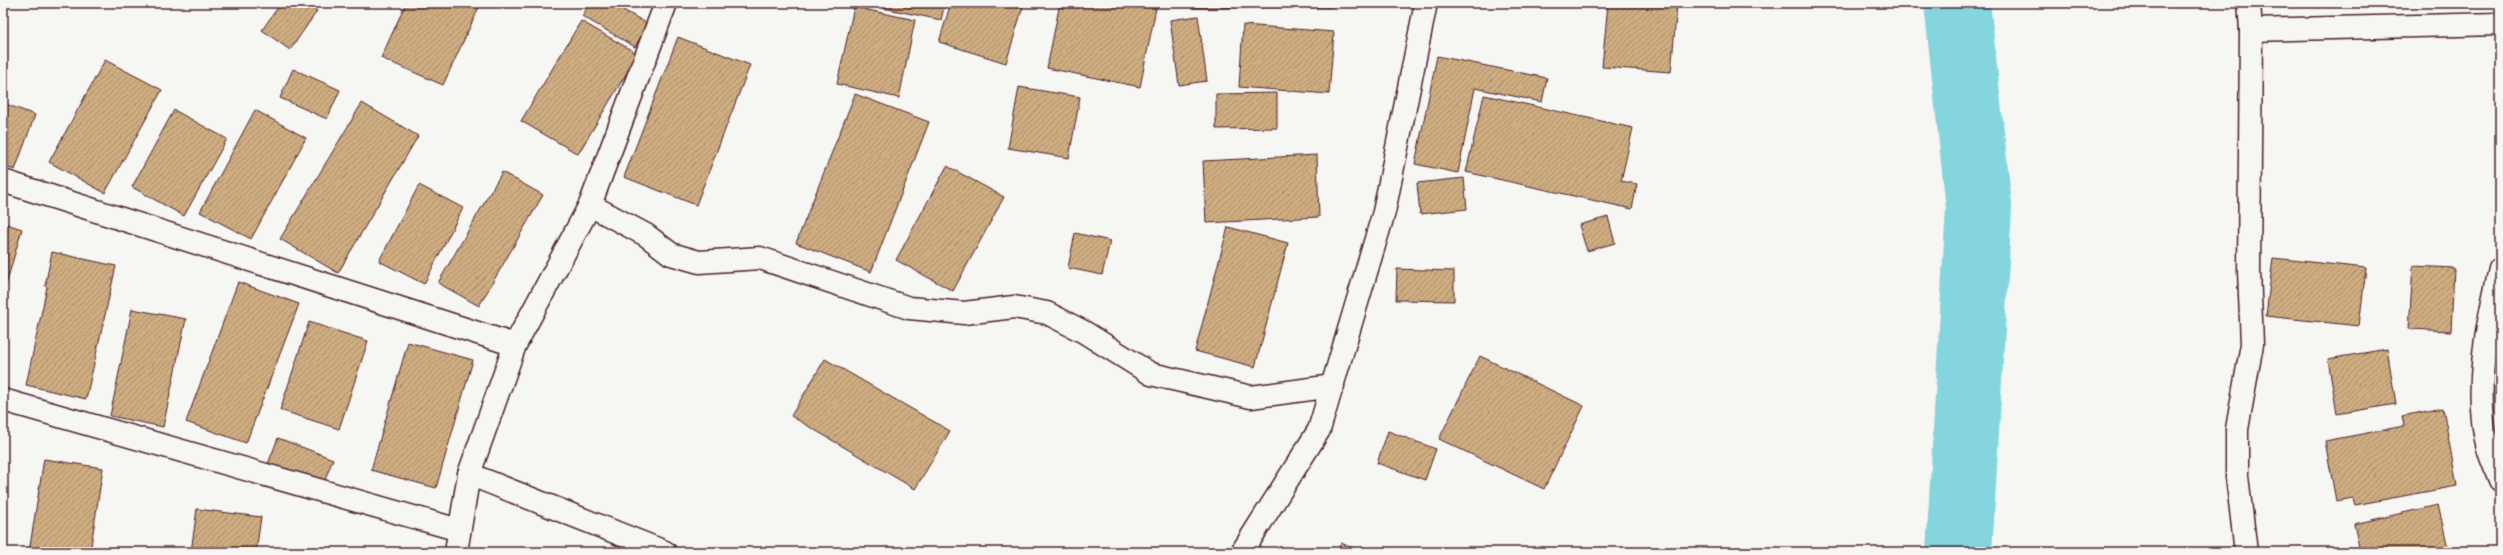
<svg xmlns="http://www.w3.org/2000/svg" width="2503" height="555" font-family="Kalam,sans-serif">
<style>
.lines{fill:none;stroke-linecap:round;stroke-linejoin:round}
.river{stroke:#84d5dd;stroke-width:66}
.building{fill:url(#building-hatch);stroke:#4a1f2b}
.street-casing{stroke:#4a1f2b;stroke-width:25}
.street{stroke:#f6f6f2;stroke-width:22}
</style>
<defs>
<pattern id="building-hatch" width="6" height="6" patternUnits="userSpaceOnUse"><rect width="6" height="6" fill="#cead81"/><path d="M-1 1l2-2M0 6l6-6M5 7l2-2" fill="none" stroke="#a98c6a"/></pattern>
</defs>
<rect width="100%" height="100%" fill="#f6f6f2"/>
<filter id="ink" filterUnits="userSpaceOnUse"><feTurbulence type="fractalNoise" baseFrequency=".025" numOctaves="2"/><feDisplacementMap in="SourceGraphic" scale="8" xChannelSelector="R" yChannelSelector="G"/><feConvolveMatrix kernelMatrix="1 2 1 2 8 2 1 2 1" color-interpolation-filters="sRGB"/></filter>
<g filter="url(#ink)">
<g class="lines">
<!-- river -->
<path class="river" d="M1957,3L1979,207L1959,552"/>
</g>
<!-- building -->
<g class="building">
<path d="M3,3H9L3,14Z"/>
<path d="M281,3H306L317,11L290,50L262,30Z"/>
<path d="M406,3H481L443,85L381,58Z"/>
<path d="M590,3H611L648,24L635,47L582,16Z"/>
<path d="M884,3H945L941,20L883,8Z"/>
<path d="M951,3H1024L1006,63L939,42Z"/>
<path d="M1060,3H1157L1140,87L1047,68Z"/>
<path d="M1190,3H1333V7L1191,8Z"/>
<path d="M1608,3L1677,5L1671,72L1602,67Z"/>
<path d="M854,7L915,20L899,98L837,84Z"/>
<path d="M1198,16L1207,81L1179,85L1170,20Z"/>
<path d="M581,21L638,54L578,154L521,121Z"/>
<path d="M1243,25L1334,32L1329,94L1239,87Z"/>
<path d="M678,37L750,65L696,205L624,177Z"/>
<path d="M1437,56L1547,78L1542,102L1475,88L1458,173L1415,164Z"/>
<path d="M105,60L162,90L105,193L49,162Z"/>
<path d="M293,69L340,90L327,119L280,98Z"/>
<path d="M1019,87L1080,97L1069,158L1008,148Z"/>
<path d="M1277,93V128L1216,129V94Z"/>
<path d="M855,94L929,122L871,272L796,243Z"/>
<path d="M1484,95L1633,128L1621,181L1637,184L1632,209L1466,172Z"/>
<path d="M3,103L35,115L15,170L3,166Z"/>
<path d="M362,103L418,136L338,273L280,239Z"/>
<path d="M174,110L227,139L184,216L132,187Z"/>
<path d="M255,110L306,138L251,239L200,212Z"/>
<path d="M1317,155L1319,217L1206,223L1203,161Z"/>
<path d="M947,166L1004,197L953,291L896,260Z"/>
<path d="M502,172L543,195L479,306L438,283Z"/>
<path d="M1464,178L1467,209L1420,214L1417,183Z"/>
<path d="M419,185L463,208L424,284L379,261Z"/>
<path d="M1608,217L1615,243L1587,251L1579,225Z"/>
<path d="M3,223L22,229L3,295Z"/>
<path d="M1228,227L1288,243L1255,367L1195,351Z"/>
<path d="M1075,233L1110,241L1102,275L1068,268Z"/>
<path d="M52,252L116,266L86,399L26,385L47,287L45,286Z"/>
<path d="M2273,258L2366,268L2359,326L2266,316Z"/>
<path d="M2413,266L2454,268L2451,331L2409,329Z"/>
<path d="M1397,269L1454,271V301L1396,300Z"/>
<path d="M238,282L299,304L246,443L186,422Z"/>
<path d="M132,309L186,319L163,427L110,416Z"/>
<path d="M309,322L368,341L339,429L280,410Z"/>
<path d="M408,342L473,360L436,488L371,470Z"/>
<path d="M2387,349L2396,404L2337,414L2328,359Z"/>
<path d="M1480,356L1584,406L1544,489L1439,439Z"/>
<path d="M825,359L950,431L915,489L791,416Z"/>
<path d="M2443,408L2457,486L2355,505L2353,498L2336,501L2325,441L2404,426L2402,416Z"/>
<path d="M1388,431L1436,449L1425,480L1377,463Z"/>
<path d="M278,438L333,459L323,485L268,464Z"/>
<path d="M44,459L103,468L90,552H29Z"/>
<path d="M2438,505L2449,552H2360L2354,524Z"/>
<path d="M197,509L261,517L256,552H191Z"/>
<path d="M1341,543L1362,552H1337Z"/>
</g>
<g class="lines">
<!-- street casing -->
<g class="street-casing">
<g id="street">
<path d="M2251,30L2500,24"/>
<path d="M3,181L515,345"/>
<path d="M590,205L646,235L671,254L699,262L760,258L909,308L964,313L1014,307L1047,313L1084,332L1151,374L1251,397L1333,386"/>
<path d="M2500,269C2487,325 2473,391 2488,448C2491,459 2496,469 2500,480"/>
<path d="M3,400L459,530"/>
<path d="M469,474L665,552"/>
<path d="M456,552L469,474L515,345L590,205L666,3"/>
<path d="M1242,552L1319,430L1384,212L1426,3"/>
<path d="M2246,552L2237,476V429L2252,344L2249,271L2251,30L2249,3"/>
</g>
</g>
<!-- street -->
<use href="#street" class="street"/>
</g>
</g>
<!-- margin -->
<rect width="2503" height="555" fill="none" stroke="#f6f6f2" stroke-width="16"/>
<rect x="8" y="8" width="2487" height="539" fill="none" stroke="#4a1f2b" stroke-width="1.5" filter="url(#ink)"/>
</svg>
